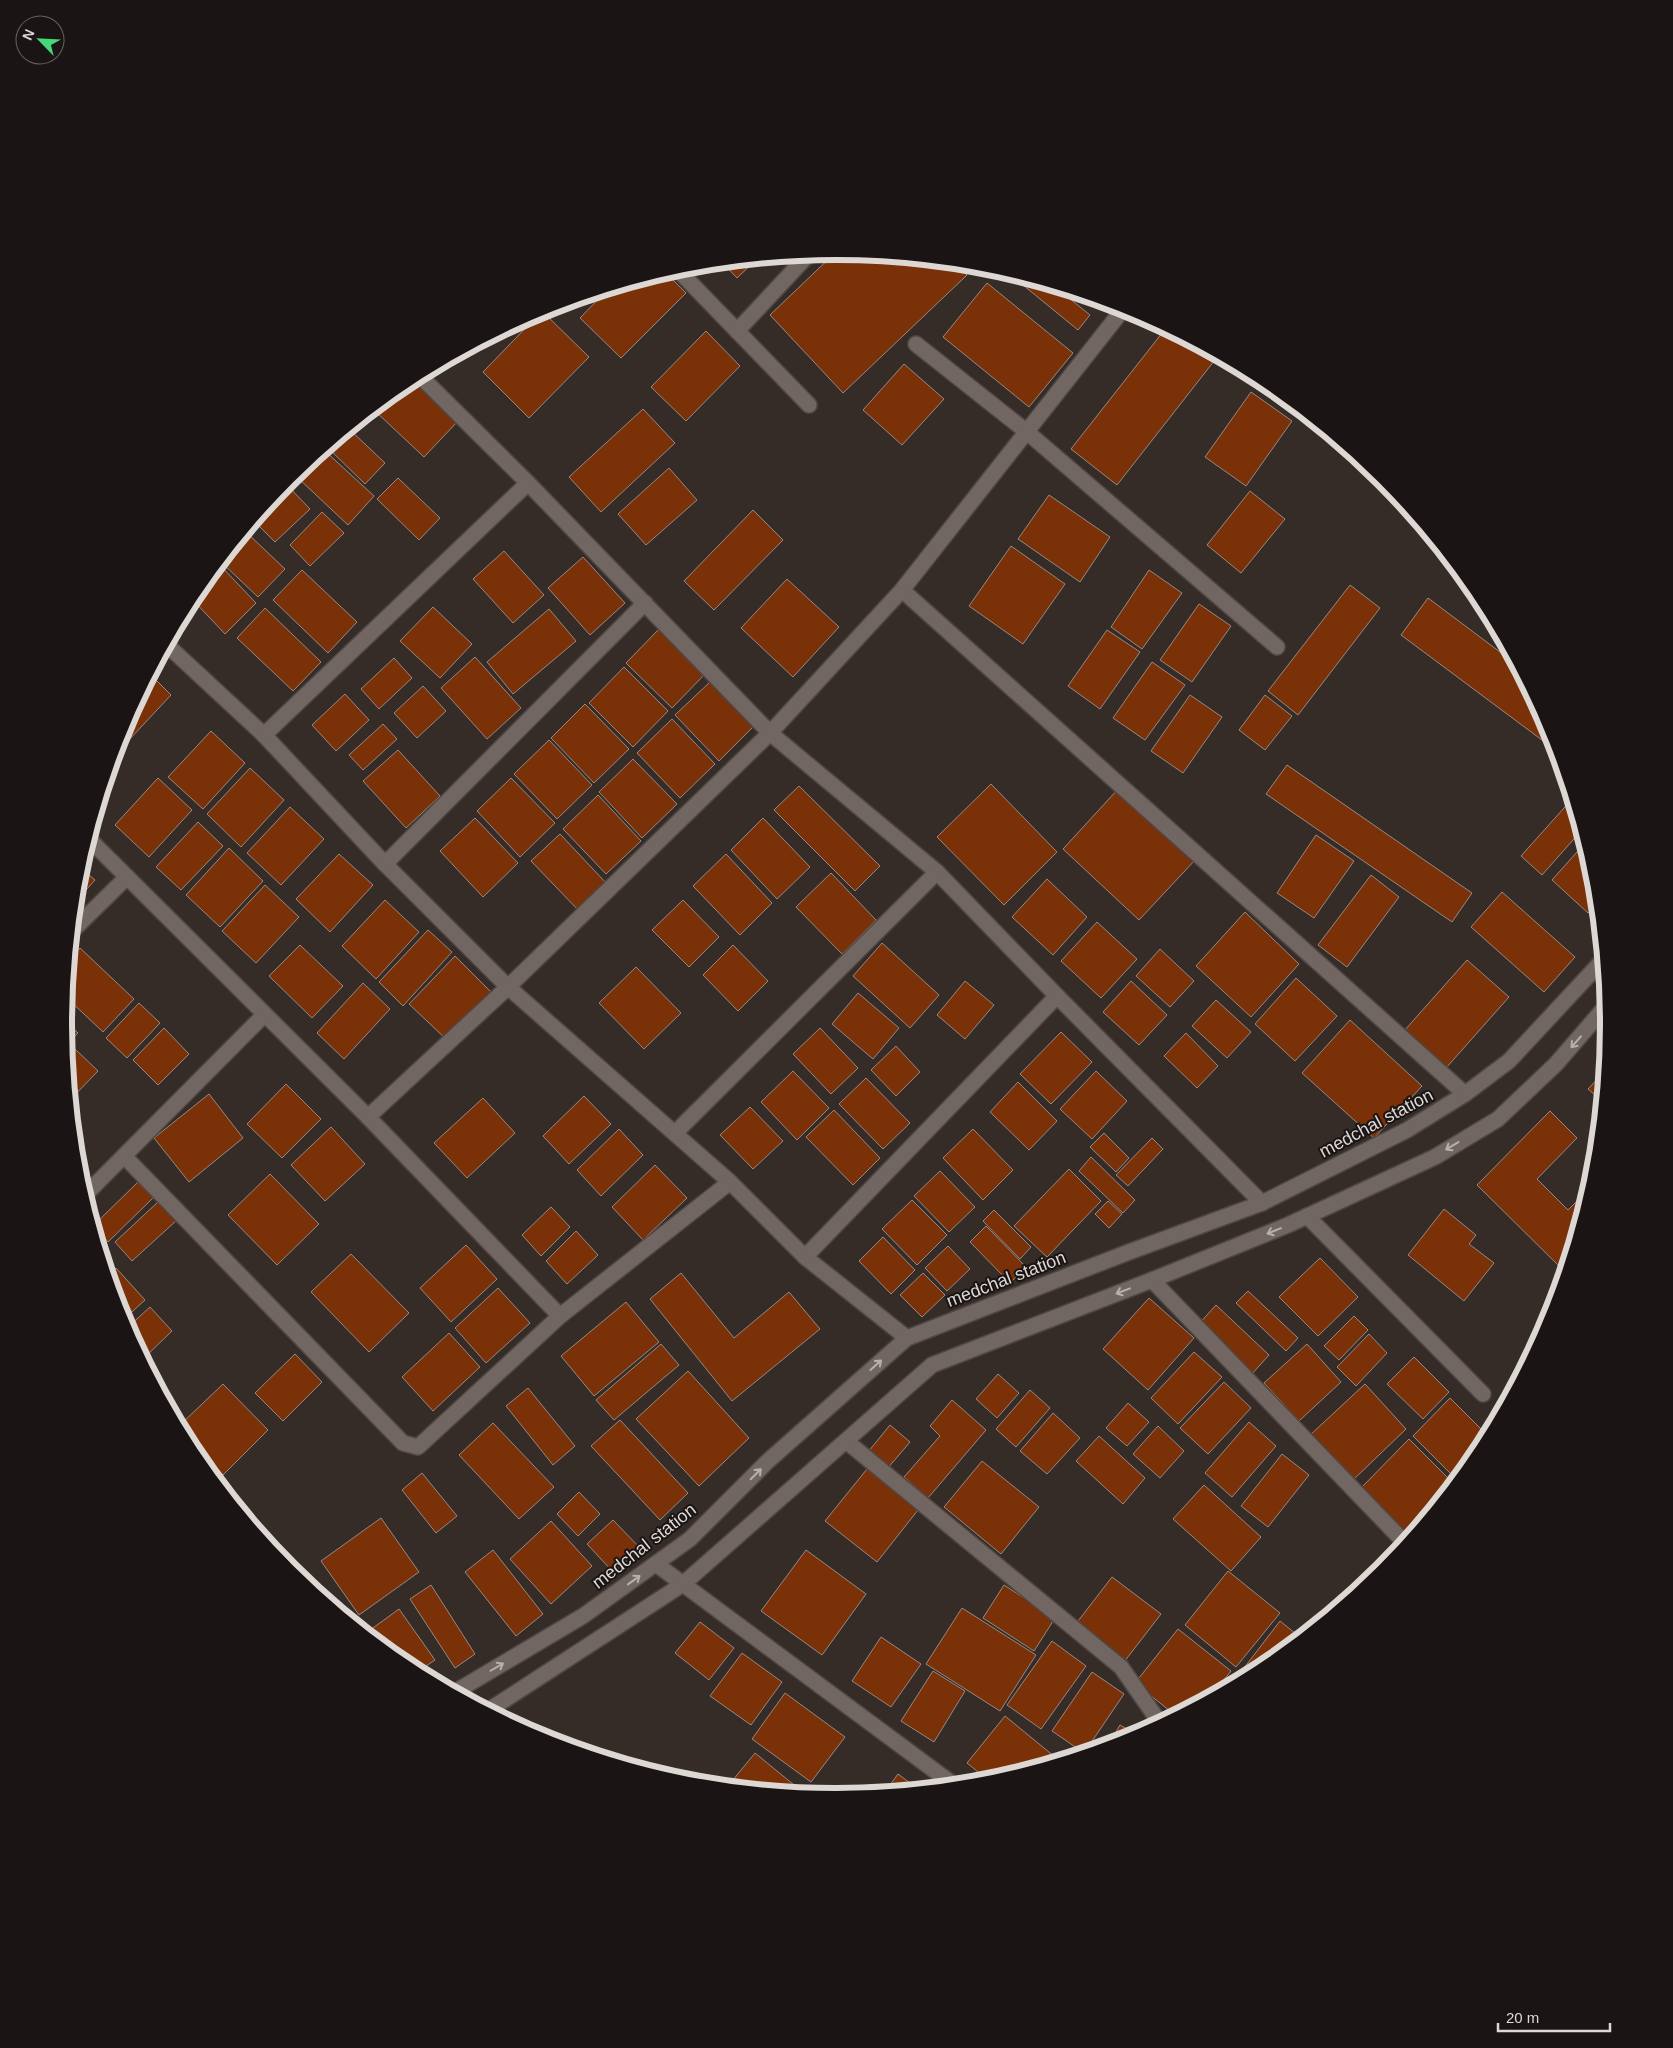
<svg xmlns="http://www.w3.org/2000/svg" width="1673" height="2048" font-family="Arial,sans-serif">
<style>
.building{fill:#7b3107;stroke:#958985}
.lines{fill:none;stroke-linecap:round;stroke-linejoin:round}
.minor-casing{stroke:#4f4744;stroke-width:18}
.tertiary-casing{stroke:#4f4744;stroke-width:18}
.minor{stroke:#716662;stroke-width:15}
.tertiary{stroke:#716662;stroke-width:15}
.oneway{stroke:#b8b0ad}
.labels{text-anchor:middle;stroke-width:4;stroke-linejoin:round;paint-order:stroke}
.street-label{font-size:18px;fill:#ded8d5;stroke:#1a1514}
.rim{fill:none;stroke:#ded8d5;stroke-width:6}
</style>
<rect width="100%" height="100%" fill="#352c28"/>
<!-- building -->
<g class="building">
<path d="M837,251L955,263L967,275L843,393L770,315Z"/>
<path d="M757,259L737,278L722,262Z"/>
<path d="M665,272L686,293L621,358L580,318L607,290Z"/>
<path d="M1007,272L1054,286L1090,315L1078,330Z"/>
<path d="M987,283L1073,353L1029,407L943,337Z"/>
<path d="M542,311L589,357L529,418L483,372Z"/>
<path d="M1166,328L1218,356L1117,485L1071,449Z"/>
<path d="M706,331L740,366L686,421L651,387Z"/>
<path d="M904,364L944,399L902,445L863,410Z"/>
<path d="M414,378L459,420L424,457L374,410L407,381Z"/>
<path d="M1251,392L1292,421L1246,486L1205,457Z"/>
<path d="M643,409L675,443L601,512L569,477Z"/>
<path d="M349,429L385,463L365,484L327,447Z"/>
<path d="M324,450L374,496L348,525L298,478Z"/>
<path d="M669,468L697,500L646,545L618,514Z"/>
<path d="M398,478L440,518L419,540L377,499Z"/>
<path d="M286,484L310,509L275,542L254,521Z"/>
<path d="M1250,491L1285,519L1241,573L1207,545Z"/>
<path d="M1049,495L1110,537L1080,582L1018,539Z"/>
<path d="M753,510L783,540L714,610L684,581Z"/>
<path d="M322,512L344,533L310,566L290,545Z"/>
<path d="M246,532L285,569L258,597L221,562Z"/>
<path d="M1011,546L1065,584L1023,644L969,606Z"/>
<path d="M504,551L544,595L513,623L473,579Z"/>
<path d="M583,557L625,603L590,635L548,588Z"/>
<path d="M219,564L256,603L225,634L192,599Z"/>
<path d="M302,570L357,622L328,653L273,600Z"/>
<path d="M1149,570L1182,593L1142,649L1111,627Z"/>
<path d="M787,579L839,627L793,677L741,628Z"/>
<path d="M1350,585L1380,608L1298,715L1268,691Z"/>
<path d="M1428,598L1516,664L1551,729L1558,752L1401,635Z"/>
<path d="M1199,604L1231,626L1192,682L1160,660Z"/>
<path d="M433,607L472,644L440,678L400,641Z"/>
<path d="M265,608L321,662L293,691L237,638Z"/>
<path d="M549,609L576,641L513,694L487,662Z"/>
<path d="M661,627L707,672L672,708L626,663Z"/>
<path d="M1107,630L1140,652L1100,709L1068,686Z"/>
<path d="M475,657L521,708L487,739L441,688Z"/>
<path d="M394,658L412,678L379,709L361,689Z"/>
<path d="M1152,662L1185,685L1145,740L1113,718Z"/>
<path d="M624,667L668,711L633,747L589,703Z"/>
<path d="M151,675L171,695L128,741L121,734L123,728Z"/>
<path d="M710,682L754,726L719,761L675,715Z"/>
<path d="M423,686L446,711L417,738L394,713Z"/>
<path d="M345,694L369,720L336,751L312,725Z"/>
<path d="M1190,695L1222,717L1183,773L1151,751Z"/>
<path d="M1265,695L1292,716L1265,750L1239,730Z"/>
<path d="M585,704L629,749L594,783L551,738Z"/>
<path d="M672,719L715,764L680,798L637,753Z"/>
<path d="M383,724L397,739L363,770L349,755Z"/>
<path d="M211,731L245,763L203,809L168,777Z"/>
<path d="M549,740L592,785L557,819L514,774Z"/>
<path d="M398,750L440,796L406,828L363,781Z"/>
<path d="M633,759L677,804L642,838L599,792Z"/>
<path d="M1287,765L1472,893L1452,922L1266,794Z"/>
<path d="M250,768L284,800L241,847L207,814Z"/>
<path d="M158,778L192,810L149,857L115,825Z"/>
<path d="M511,778L555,823L520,857L477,811Z"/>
<path d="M991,784L1057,852L1004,905L937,837Z"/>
<path d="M799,786L880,866L855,891L774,810Z"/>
<path d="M1119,788L1196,859L1139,920L1063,849Z"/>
<path d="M598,795L641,841L606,874L563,829Z"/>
<path d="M1572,799L1581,831L1542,875L1521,856Z"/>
<path d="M290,807L324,839L281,885L247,853Z"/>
<path d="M475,818L518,863L483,897L440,851Z"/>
<path d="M763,818L810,867L777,899L731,850Z"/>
<path d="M198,822L223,846L181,890L156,867Z"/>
<path d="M560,834L608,885L580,912L531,861Z"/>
<path d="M1316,835L1354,861L1314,918L1277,893Z"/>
<path d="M1585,843L1594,874L1597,903L1588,913L1552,880Z"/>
<path d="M229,848L263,881L220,927L186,895Z"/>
<path d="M339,854L373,885L330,932L296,899Z"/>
<path d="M726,854L772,903L740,935L693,886Z"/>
<path d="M80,867L95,880L76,901L79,873Z"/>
<path d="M831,873L876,920L842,954L796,907Z"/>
<path d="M1371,875L1399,897L1347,967L1318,945Z"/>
<path d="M1047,879L1087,917L1053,955L1012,917Z"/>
<path d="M265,885L299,917L256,963L222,931Z"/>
<path d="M1502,892L1575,957L1544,992L1471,927Z"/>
<path d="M385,900L419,932L376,979L342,946Z"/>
<path d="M683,900L719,937L689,967L652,930Z"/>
<path d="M1245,912L1299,964L1251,1017L1196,966Z"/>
<path d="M1097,922L1137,959L1101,998L1061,961Z"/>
<path d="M428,930L452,952L403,1006L379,982Z"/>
<path d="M882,943L939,995L910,1028L853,976Z"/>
<path d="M300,945L343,986L312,1018L269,976Z"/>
<path d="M733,945L768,981L738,1011L703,975Z"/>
<path d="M80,948L134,999L103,1032L66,997L70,959Z"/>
<path d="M1160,949L1194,981L1170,1007L1136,976Z"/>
<path d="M455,956L492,993L447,1040L409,1004Z"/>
<path d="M1467,960L1509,997L1446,1068L1404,1031Z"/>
<path d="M636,967L681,1013L644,1049L599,1003Z"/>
<path d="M1296,978L1337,1016L1295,1061L1255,1024Z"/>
<path d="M965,981L994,1005L965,1039L937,1015Z"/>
<path d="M1131,981L1167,1015L1139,1045L1103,1012Z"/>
<path d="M363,983L390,1009L344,1059L317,1033Z"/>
<path d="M858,993L899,1028L873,1059L832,1024Z"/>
<path d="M1216,1000L1251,1032L1227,1058L1192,1026Z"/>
<path d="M139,1003L160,1023L127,1058L106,1038Z"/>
<path d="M64,1020L78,1033L66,1045L64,1024Z"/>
<path d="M1350,1020L1422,1086L1374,1138L1302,1073Z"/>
<path d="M164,1028L189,1054L158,1085L133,1060Z"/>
<path d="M820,1028L858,1068L831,1094L793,1054Z"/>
<path d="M1061,1032L1092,1062L1051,1104L1020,1074Z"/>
<path d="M1186,1033L1218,1066L1197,1088L1164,1056Z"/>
<path d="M896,1046L920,1072L896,1096L871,1070Z"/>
<path d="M74,1048L98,1071L71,1099L67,1055Z"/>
<path d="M793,1071L829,1108L797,1140L761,1102Z"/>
<path d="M1096,1071L1127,1101L1092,1139L1060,1109Z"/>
<path d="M1605,1071L1602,1101L1588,1089Z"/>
<path d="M866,1078L910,1123L883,1149L839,1104Z"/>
<path d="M1018,1082L1057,1121L1029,1150L990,1112Z"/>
<path d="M286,1084L321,1119L282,1158L247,1124Z"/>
<path d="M209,1094L243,1138L189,1182L154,1138Z"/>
<path d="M584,1096L611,1124L569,1164L543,1136Z"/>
<path d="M483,1098L515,1133L467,1178L434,1143Z"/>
<path d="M750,1107L783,1141L753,1169L720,1135Z"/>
<path d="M834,1110L880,1158L853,1185L806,1137Z"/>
<path d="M1550,1111L1577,1138L1537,1179L1568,1210L1590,1188L1564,1271L1477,1185Z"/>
<path d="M331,1127L365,1164L325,1201L291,1165Z"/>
<path d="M619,1129L643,1155L601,1196L577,1170Z"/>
<path d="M973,1129L1013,1170L983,1200L943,1158Z"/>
<path d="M1104,1133L1129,1158L1116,1172L1090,1147Z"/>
<path d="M1152,1138L1163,1149L1128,1186L1116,1175Z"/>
<path d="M1091,1157L1135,1200L1123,1213L1079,1171Z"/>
<path d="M655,1165L687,1198L643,1240L612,1207Z"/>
<path d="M1069,1169L1101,1201L1047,1257L1014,1226Z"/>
<path d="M940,1171L975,1207L949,1232L914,1196Z"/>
<path d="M270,1174L319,1224L277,1265L228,1215Z"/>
<path d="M138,1182L153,1198L108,1242L94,1225Z"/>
<path d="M912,1200L947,1235L917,1265L882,1229Z"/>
<path d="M159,1201L177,1220L132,1261L115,1242Z"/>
<path d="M1108,1201L1122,1214L1109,1228L1095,1214Z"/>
<path d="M551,1207L570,1227L541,1256L522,1235Z"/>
<path d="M1444,1209L1476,1235L1469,1244L1494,1263L1464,1301L1408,1255Z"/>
<path d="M994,1210L1031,1247L1020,1259L983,1221Z"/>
<path d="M986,1226L1026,1267L1010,1283L970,1242Z"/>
<path d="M576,1231L598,1255L567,1284L546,1261Z"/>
<path d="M883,1237L915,1270L891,1294L859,1261Z"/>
<path d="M466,1245L497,1279L451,1322L420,1288Z"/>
<path d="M948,1246L970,1269L947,1291L925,1268Z"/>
<path d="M351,1254L409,1313L369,1352L311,1292Z"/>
<path d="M1320,1258L1358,1297L1318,1336L1279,1297Z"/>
<path d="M116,1268L145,1300L123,1320L109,1275Z"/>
<path d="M681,1273L734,1338L789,1292L820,1329L732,1401L650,1299Z"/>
<path d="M923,1273L945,1295L922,1317L900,1295Z"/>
<path d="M498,1288L530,1323L486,1363L455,1328Z"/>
<path d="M1248,1291L1298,1338L1286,1351L1236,1303Z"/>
<path d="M1149,1298L1194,1338L1148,1390L1103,1349Z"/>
<path d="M626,1302L659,1342L594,1396L561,1356Z"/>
<path d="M1216,1305L1269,1355L1251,1375L1198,1325Z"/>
<path d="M150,1307L172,1331L143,1359L127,1328Z"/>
<path d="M1354,1316L1368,1330L1339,1360L1324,1346Z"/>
<path d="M449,1333L480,1367L433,1411L402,1377Z"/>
<path d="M1369,1334L1387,1353L1356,1386L1337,1367Z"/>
<path d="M661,1344L679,1365L614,1420L596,1400Z"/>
<path d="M1307,1344L1341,1382L1299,1421L1264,1383Z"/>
<path d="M1194,1352L1222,1377L1178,1424L1151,1398Z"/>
<path d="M295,1354L322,1382L283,1421L255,1393Z"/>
<path d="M1414,1357L1449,1392L1423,1419L1387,1384Z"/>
<path d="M688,1371L749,1438L699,1486L636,1419Z"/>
<path d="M998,1374L1019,1393L997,1418L976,1399Z"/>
<path d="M1224,1382L1251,1408L1208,1454L1180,1428Z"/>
<path d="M223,1384L268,1430L223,1475L184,1434L179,1426Z"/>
<path d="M1365,1384L1406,1429L1351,1482L1308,1437Z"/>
<path d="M528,1388L575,1446L553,1465L506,1406Z"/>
<path d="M1030,1390L1050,1408L1016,1447L996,1429Z"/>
<path d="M1450,1398L1488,1436L1479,1454L1457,1480L1413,1436Z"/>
<path d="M952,1400L986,1430L928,1498L904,1477L940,1436L930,1426Z"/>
<path d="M1128,1403L1149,1422L1127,1446L1106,1428Z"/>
<path d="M1053,1413L1080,1438L1047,1474L1020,1451Z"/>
<path d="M620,1420L688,1493L660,1520L591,1446Z"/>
<path d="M1249,1422L1276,1446L1232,1497L1205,1473Z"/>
<path d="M493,1423L554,1487L519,1519L459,1455Z"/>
<path d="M890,1425L910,1442L887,1469L868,1452Z"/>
<path d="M1158,1426L1184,1451L1160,1478L1133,1454Z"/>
<path d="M1099,1436L1145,1478L1123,1504L1076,1461Z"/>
<path d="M1409,1439L1452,1482L1404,1531L1361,1488Z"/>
<path d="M1282,1454L1309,1475L1268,1527L1241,1506Z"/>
<path d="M982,1461L1039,1507L1001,1554L944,1507Z"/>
<path d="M867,1469L918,1510L877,1562L825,1521Z"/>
<path d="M422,1473L457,1516L436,1533L402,1490Z"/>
<path d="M1204,1485L1261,1537L1231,1571L1173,1519Z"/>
<path d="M579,1492L600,1514L578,1536L557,1514Z"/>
<path d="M381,1518L419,1572L359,1615L321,1561Z"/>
<path d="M613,1520L640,1548L614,1573L587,1544Z"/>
<path d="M551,1521L592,1566L551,1604L510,1559Z"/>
<path d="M493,1550L543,1614L516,1636L465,1572Z"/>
<path d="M806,1550L866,1594L822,1655L761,1611Z"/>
<path d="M1228,1571L1280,1613L1236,1667L1185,1625Z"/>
<path d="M1112,1577L1161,1614L1124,1662L1075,1625Z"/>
<path d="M431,1585L475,1654L455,1668L410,1599Z"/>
<path d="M1004,1585L1055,1618L1034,1651L983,1618Z"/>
<path d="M962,1608L1036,1655L1000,1711L926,1664Z"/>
<path d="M399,1609L435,1660L417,1672L407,1666L366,1633Z"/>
<path d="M1280,1621L1301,1638L1266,1667L1231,1685Z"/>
<path d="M700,1622L734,1648L709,1680L675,1653Z"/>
<path d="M1178,1629L1231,1671L1211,1696L1175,1715L1135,1683Z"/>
<path d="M881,1637L921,1664L891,1707L852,1681Z"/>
<path d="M1052,1641L1086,1666L1041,1729L1007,1705Z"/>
<path d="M742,1653L782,1682L751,1725L710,1696Z"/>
<path d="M933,1671L965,1691L934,1742L901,1721Z"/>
<path d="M1092,1672L1124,1694L1084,1753L1052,1731Z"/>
<path d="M785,1693L845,1737L811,1782L752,1739Z"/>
<path d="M1005,1716L1055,1757L1050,1763L989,1781L967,1763Z"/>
<path d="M1120,1725L1137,1735L1110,1745L1109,1744Z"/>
<path d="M755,1753L805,1794L728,1786Z"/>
<path d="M898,1774L918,1789L885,1792Z"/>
</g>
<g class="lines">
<!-- minor casing -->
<g class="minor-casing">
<g id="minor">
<path d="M677,269L809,405"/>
<path d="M737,331L809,254"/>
<path d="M916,344L1027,432L1277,647"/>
<path d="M419,375L528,483L770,733L937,872L1057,996L1262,1203"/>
<path d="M902,590L1465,1094"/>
<path d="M167,645L264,735L385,864L508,987L730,1182L805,1257L907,1338"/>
<path d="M264,735L528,483"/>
<path d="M89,839L368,1117L560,1316"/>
<path d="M385,864L645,603"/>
<path d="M73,930L127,877"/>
<path d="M368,1117L508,987L770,733L902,590L1124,308"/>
<path d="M675,1133L937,872"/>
<path d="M124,1156L403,1443L418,1447L560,1316L730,1182"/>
<path d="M85,1195L264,1015"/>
<path d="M1307,1216L1483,1394"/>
<path d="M805,1257L1057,996"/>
<path d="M1152,1280L1405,1543"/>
<path d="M846,1441L1121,1667L1160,1723"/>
<path d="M656,1564L954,1785"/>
</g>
</g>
<!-- tertiary casing -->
<g class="tertiary-casing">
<g id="tertiary">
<path d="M455,1692L583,1616L690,1539L768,1461L907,1338L1129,1252L1262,1203L1407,1130L1465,1094L1509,1061L1603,960"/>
<path d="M489,1710L683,1584L932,1365L1152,1280L1288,1225L1435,1157L1498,1119L1556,1064L1607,1005"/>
</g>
</g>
<!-- minor -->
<use href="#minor" class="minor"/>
<!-- tertiary -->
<use href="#tertiary" class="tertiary"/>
</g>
<!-- one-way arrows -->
<defs><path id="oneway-shaft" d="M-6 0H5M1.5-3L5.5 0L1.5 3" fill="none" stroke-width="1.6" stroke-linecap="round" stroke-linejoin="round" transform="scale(1.25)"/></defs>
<g class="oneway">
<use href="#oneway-shaft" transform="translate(1576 1042) rotate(131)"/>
<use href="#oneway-shaft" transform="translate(1452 1146) rotate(149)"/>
<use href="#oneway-shaft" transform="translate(1274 1231) rotate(158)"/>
<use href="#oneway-shaft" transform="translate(1123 1291) rotate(159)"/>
<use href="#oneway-shaft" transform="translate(876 1365) rotate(-42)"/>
<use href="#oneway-shaft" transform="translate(756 1474) rotate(-45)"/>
<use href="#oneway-shaft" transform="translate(634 1580) rotate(-36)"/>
<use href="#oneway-shaft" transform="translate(497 1667) rotate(-30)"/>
</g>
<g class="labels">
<!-- street labels -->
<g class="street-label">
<text transform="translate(1376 1123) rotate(-28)" y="6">medchal station</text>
<text transform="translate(1006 1279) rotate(-21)" y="6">medchal station</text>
<text transform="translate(644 1546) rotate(-38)" y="6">medchal station</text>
</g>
</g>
<!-- crop -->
<path d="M0 0H1673V2048H0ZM72 1024a764 764 0 1 1 1528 0a764 764 0 1 1-1528 0Z" fill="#1a1514" fill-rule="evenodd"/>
<path class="rim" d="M72 1024a764 764 0 1 1 1528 0a764 764 0 1 1-1528 0Z"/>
<!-- north arrow -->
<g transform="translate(40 40) rotate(294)"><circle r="24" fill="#1a1514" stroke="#686361"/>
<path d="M0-4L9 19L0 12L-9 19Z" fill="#45d77a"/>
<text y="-8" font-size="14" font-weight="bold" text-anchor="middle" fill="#ded8d5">N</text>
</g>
<!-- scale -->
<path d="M1498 2023v8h112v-8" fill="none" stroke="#ded8d5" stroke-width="2.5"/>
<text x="1506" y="2023" font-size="15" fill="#ded8d5" stroke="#1a1514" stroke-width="4" paint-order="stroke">20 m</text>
</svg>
